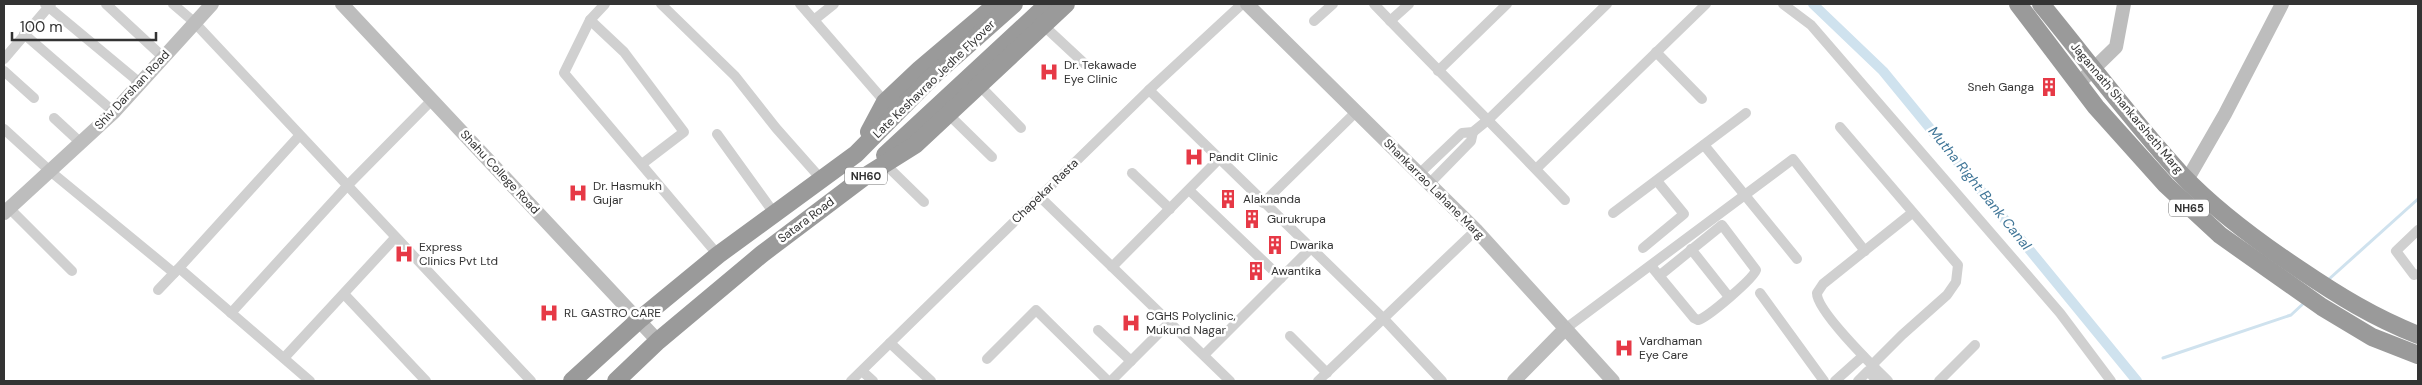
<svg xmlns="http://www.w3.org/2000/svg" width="2422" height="385" font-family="'DM Sans',sans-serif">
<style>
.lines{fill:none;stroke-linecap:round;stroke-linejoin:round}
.stream{stroke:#cfe2ee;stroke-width:3}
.canal{stroke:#cfe2ee;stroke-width:10}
.street{stroke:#d0d0d0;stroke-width:10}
.secondary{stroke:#bdbdbd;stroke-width:14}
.highway{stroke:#9a9a9a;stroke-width:18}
.labels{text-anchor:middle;stroke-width:5;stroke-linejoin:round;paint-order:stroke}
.shield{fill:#fff;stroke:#707070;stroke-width:1}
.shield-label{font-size:11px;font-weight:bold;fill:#333}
.poi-label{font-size:12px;fill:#333;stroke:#fff;text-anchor:start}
.street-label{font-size:12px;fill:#333;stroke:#fff}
.water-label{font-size:14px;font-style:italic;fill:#3f7597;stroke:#fff}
</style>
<rect width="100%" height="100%" fill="#fff"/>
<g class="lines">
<!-- stream -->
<g class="stream">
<path d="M2328,280L2418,199"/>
<path d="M2163,358L2291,315L2305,302"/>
</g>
<!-- canal -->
<path class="canal" d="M1813,4L1883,71L2137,381"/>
<!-- street -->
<g class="street">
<path d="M45,4L140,83"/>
<path d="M106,4L163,57"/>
<path d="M173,4L194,22L531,381"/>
<path d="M605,4L590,20L564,73L718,255"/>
<path d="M661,4L735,76L776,128L822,180"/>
<path d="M800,4L885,102"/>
<path d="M1374,4C1437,70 1502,133 1565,200"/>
<path d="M1783,4L1811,25L2060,313L2111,381"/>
<path d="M590,20L624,52L684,132L642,164"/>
<path d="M814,20L834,4"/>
<path d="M1314,21L1333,4"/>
<path d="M1390,21L1409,4"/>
<path d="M1043,25L1086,65"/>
<path d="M24,34L114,112"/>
<path d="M1656,52L1702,99"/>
<path d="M4,59L51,4"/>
<path d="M4,71L34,98"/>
<path d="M1438,71L1507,4"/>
<path d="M979,85L1021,128"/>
<path d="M1149,90L1383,318L1442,381"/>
<path d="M948,114L992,157"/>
<path d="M54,118L81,143"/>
<path d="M1840,127L1958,265L1956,282L1947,295L1902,335L1872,365"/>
<path d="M4,129L50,171L174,273"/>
<path d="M717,134L774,213"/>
<path d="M299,136L179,268L310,381"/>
<path d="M1704,145L1797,259"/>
<path d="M885,164L924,202"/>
<path d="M1536,169L1706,4"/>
<path d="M1132,173L1170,209"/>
<path d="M1420,173L1462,133L1473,132L1489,119L1607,4"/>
<path d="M1430,183L1471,141L1473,132"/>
<path d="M1189,190L1281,278"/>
<path d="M1040,197L1230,381"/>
<path d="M1263,203L1357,111"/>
<path d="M9,208L72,271"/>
<path d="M1613,213L1746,113"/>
<path d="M2418,230L2396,251L2414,275L2418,274"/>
<path d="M1643,248L1684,214L1657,181"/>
<path d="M1691,249L1729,297"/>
<path d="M1651,266L1694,318L1698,320C1707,318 1753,279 1756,270L1722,225L1659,276"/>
<path d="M1112,267L1219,159"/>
<path d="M158,290L178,269"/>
<path d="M1760,293L1824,381"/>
<path d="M344,294L426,381"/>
<path d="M231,313L347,186L432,100"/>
<path d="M1565,329L1793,159L1865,251"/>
<path d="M1098,330L1131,361"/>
<path d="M1290,336L1327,373"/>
<path d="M890,343L931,381"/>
<path d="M1204,355L1311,248"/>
<path d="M284,358L395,238"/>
<path d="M987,359L1036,310L1108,381"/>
<path d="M862,371L873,381"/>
<path d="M851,381L1149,90L1242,4"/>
<path d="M1111,381L1169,323"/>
<path d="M1318,381L1476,230"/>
<path d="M1835,381L1863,356"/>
<path d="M1858,381L1868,371L1877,381"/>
<path d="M1888,381C1874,367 1816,310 1817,293L1823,284L1912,213"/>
<path d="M1939,381L1975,345"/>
</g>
<!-- secondary -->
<g class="secondary">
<path d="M342,4L658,341"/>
<path d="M1247,4L1476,230L1613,381"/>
<path d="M2079,83L2116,47L2124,4"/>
<path d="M2187,180L2225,114L2282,4"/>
<path d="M4,213L114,112L212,4"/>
<path d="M1514,381L1565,329"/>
</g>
<!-- highway -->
<g class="highway">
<path d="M2018,4L2096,107L2166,185L2220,235L2322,307L2372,337L2418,355"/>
<path d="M2041,4C2088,61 2131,120 2181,174C2216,211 2257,241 2299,269C2339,296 2373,317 2418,335"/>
<path d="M869,132L885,102L920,69L992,8"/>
<path d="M885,155L1048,4"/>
<path d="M572,381L639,320L718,255L856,154L936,73L1014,4"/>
<path d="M616,381L658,341L762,254L864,177L915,145L1066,4"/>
</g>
</g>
<!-- icons -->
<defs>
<g id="hospital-bare" transform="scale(1.5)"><path d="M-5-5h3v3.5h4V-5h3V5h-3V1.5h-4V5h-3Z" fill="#e63946" stroke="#fff" stroke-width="2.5" paint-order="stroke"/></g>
<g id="building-bare" transform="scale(1.5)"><path d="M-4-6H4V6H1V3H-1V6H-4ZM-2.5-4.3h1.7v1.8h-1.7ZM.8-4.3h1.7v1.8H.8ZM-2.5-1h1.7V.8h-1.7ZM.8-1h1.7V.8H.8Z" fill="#e63946" stroke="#fff" stroke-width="2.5" paint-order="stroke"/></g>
</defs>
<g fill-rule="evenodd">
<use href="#hospital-bare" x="1049" y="72"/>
<use href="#building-bare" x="2049" y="87"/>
<use href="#hospital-bare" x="1194" y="157"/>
<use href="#hospital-bare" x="578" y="193"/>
<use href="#building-bare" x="1228" y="199"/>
<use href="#building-bare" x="1252" y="219"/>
<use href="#building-bare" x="1275" y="245"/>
<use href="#hospital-bare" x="404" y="254"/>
<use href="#building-bare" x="1256" y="271"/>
<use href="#hospital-bare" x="549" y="313"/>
<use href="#hospital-bare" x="1131" y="323"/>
<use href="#hospital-bare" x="1624" y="348"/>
</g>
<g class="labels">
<!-- shield labels -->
<g class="shield">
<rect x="845" y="167.5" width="42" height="17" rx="4"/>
<rect x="2169" y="199.5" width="40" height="17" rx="4"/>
</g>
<g class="shield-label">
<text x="866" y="180">NH60</text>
<text x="2189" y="212">NH65</text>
</g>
<!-- poi labels -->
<g class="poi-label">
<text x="1064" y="69">Dr. Tekawade<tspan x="1064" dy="14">Eye Clinic</tspan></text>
<text x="2034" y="91" text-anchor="end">Sneh Ganga</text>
<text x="1209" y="161">Pandit Clinic</text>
<text x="593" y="190">Dr. Hasmukh<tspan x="593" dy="14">Gujar</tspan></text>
<text x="1243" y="203">Alaknanda</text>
<text x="1267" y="223">Gurukrupa</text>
<text x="1290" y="249">Dwarika</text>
<text x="419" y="251">Express<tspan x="419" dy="14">Clinics Pvt Ltd</tspan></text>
<text x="1271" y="275">Awantika</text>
<text x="564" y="317">RL GASTRO CARE</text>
<text x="1146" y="320">CGHS Polyclinic,<tspan x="1146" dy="14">Mukund Nagar</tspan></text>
<text x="1639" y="345">Vardhaman<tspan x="1639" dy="14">Eye Care</tspan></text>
</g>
<!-- street labels -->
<g class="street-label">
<text transform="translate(934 79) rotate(-44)" y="4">Late Keshavrao Jedhe Flyover</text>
<text transform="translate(132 90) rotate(-47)" y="4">Shiv Darshan Road</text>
<text transform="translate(2127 108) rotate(50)" y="4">Jagannath Shankarsheth Marg</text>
<text transform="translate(500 172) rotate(47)" y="4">Shahu College Road</text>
<text transform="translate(1434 189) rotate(45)" y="4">Shankarrao Lahane Marg</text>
<text transform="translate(1045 191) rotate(-44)" y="4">Chapekar Rasta</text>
<text transform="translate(806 220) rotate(-37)" y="4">Satara Road</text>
</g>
<!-- water labels -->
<g class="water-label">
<text transform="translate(1980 188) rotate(51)" y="5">Mutha Right Bank Canal</text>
</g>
</g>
<!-- border -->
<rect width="2422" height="385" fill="none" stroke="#333333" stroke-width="10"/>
<!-- scale -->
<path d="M12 32v8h144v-8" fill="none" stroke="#333333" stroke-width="2.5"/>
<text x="20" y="32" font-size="15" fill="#333333" stroke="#ffffff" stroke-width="4" paint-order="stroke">100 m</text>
</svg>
